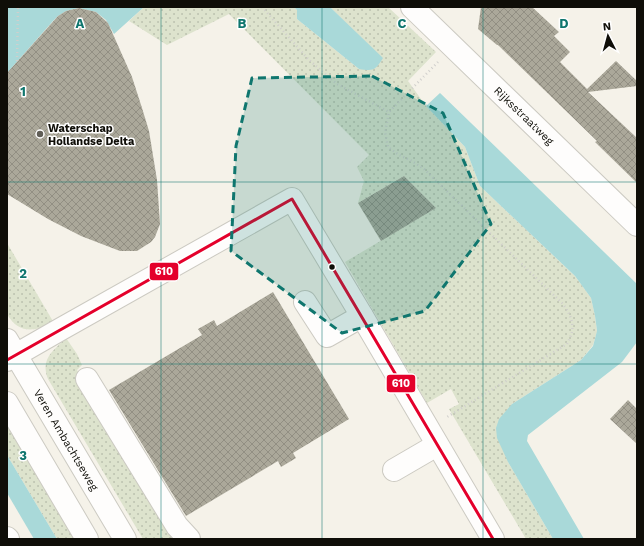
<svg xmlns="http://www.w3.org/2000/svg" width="644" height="546" font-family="'Work Sans',sans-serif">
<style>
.green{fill:url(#green-dots)}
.water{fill:#a9d9d9}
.building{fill:url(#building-cross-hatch)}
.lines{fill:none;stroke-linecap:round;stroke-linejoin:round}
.minor-casing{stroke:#cccac2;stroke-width:24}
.major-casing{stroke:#cccac2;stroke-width:24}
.path{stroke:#d0cfcc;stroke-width:2.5;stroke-dasharray:1 3;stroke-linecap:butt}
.minor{stroke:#fefdfc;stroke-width:22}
.major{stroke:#fefdfc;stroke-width:22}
.bus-1-casing{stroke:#fff;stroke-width:6}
.bus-1{stroke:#e4002b;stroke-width:3}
.marked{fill:#0f766e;fill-opacity:0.2;stroke:#0f766e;stroke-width:3;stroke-dasharray:8 5;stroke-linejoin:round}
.grid{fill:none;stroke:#0f766e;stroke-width:1;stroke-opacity:0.55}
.poi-dot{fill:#605e57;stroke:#fff;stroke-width:1.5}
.bus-dot{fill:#0f0e08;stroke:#fff;stroke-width:1.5}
.labels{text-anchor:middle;stroke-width:3;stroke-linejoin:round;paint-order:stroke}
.street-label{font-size:11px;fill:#0f0e08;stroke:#fff}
.poi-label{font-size:11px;font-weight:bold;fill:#0f0e08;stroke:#fff;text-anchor:start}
.grid-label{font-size:13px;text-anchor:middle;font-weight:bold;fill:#0f766e;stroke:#fff;stroke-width:3;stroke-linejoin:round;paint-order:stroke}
.line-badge{stroke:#fff;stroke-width:1.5}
.badge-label{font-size:11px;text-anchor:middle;font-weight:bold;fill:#fff}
</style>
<defs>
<pattern id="green-dots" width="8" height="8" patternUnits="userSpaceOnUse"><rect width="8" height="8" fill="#dde3cd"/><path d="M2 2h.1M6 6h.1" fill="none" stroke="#bcc2af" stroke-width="1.8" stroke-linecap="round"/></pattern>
<pattern id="building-cross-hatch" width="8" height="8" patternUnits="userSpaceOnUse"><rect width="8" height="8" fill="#aba89a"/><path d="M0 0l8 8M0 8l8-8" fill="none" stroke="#928f83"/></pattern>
</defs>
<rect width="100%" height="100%" fill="#f5f2e9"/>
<!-- green -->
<g class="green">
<path d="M144,7H294L297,10V19L359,69L382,58L330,7H388L436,52L408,81L426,106L465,147L480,186L575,276L591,298L595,316L597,332L593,345L581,360L512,404L508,462L553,539H526L449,409L459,404L451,389L427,403L345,262L436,208L404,176L358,203L364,181L357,167L369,155L229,14L167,45L129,21Z"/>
<path d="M7,243L54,323C35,331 19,335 7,314Z"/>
<path d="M66,338L77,354L82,365L77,370L176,539H143L48,379C40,359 53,351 66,338Z"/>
<path d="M7,417L79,539H57L7,455Z"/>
</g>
<!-- water -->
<g class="water">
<path d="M7,7H144L114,34L106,20L96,12L79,8L66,11L58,16L53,21L7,73Z"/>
<path d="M294,7H330L383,58C375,71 373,71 359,69L297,19V10Z"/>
<path d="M440,93L637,284V342L622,362L528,435L527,441L584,539H553L508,462L497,438L496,428L499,419L512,404L581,360L593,346L597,331L595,316L591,298L575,276L480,186L465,147L426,106Z"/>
<path d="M7,455L57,539H34L7,493Z"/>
</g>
<!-- building -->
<g class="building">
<path d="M481,7H532L559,32L554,36L570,52L560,62L587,89L616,61L637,81V86L588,92L637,138V183L595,142L597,141L498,45H497L478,29Z"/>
<path d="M79,8L96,12L108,23L132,77L142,108L149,131L157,180L160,224L155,237L151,242L137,251H120L81,236L48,219L7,194V73L58,16L66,11Z"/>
<path d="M404,176L436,208L381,241L358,203Z"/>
<path d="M273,292L349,419L293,453L296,458L281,467L278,461L186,516L109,390L202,335L198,329L214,320L217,326Z"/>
<path d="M628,400L637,409V444L610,419Z"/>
</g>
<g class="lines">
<!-- minor casing -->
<g class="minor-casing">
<g id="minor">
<path id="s1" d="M412,7L637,225"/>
<path d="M305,302L327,336L362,316"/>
<path d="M7,360L61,329L292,199L362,316L493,539"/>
<path d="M87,379L177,526L189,539"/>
<path d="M394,470L437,445"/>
<path d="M7,538L8,539"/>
</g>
</g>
<!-- major casing -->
<g class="major-casing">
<g id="major">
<path id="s2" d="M7,340L125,539"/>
<path d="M7,403L87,539"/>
</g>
</g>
<!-- path -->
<g class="path">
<path d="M262,7L308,59L337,84L389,112"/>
<path d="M17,61L18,7"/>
<path d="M438,62L389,112L385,132L388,147L399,155L412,161L424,169L563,304C573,318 576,328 567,344L447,417"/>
</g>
<!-- minor -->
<use href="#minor" class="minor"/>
<!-- major -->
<use href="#major" class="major"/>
<!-- bus-1 casing -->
<g class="bus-1-casing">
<path id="bus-1" d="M7,360L292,199L493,539"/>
</g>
<!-- bus-1 -->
<use href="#bus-1" class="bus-1"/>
</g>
<!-- marked area -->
<path class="marked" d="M372,76L443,113L491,224L425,311L342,333L231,251L236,146L252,78Z"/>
<!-- grid -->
<path class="grid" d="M161,7V539M322,7V539M483,7V539M7,182H637M7,364H637"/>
<!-- markers -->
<circle class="poi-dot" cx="40" cy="134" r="4"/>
<circle class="bus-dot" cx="332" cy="267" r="3.5"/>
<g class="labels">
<!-- street labels -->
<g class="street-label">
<text dy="4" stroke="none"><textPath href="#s1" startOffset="156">Rijksstraatweg</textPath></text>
<text dy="4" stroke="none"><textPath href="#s2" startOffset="116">Veren Ambachtseweg</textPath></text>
</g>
<!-- poi labels -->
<g class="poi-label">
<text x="48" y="132">Waterschap<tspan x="48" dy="13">Hollandse Delta</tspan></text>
</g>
</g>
<g class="grid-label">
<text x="80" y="28">A</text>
<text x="242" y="28">B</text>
<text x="402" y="28">C</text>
<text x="564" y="28">D</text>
<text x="23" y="96">1</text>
<text x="23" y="278">2</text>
<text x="23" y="460">3</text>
</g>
<g class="line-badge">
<rect x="149" y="262" width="30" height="19" rx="4" fill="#e4002b"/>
<rect x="386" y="374" width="30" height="19" rx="4" fill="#e4002b"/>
</g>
<g class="badge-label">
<text x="164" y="275">610</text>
<text x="401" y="387">610</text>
</g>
<!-- border -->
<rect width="644" height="546" fill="none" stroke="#0f0e08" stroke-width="16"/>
<!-- north arrow -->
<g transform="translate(608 36) rotate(354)" stroke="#ffffff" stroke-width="3" paint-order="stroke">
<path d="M0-3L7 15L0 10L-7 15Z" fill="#0f0e08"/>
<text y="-6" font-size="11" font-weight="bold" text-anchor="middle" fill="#0f0e08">N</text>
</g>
</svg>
